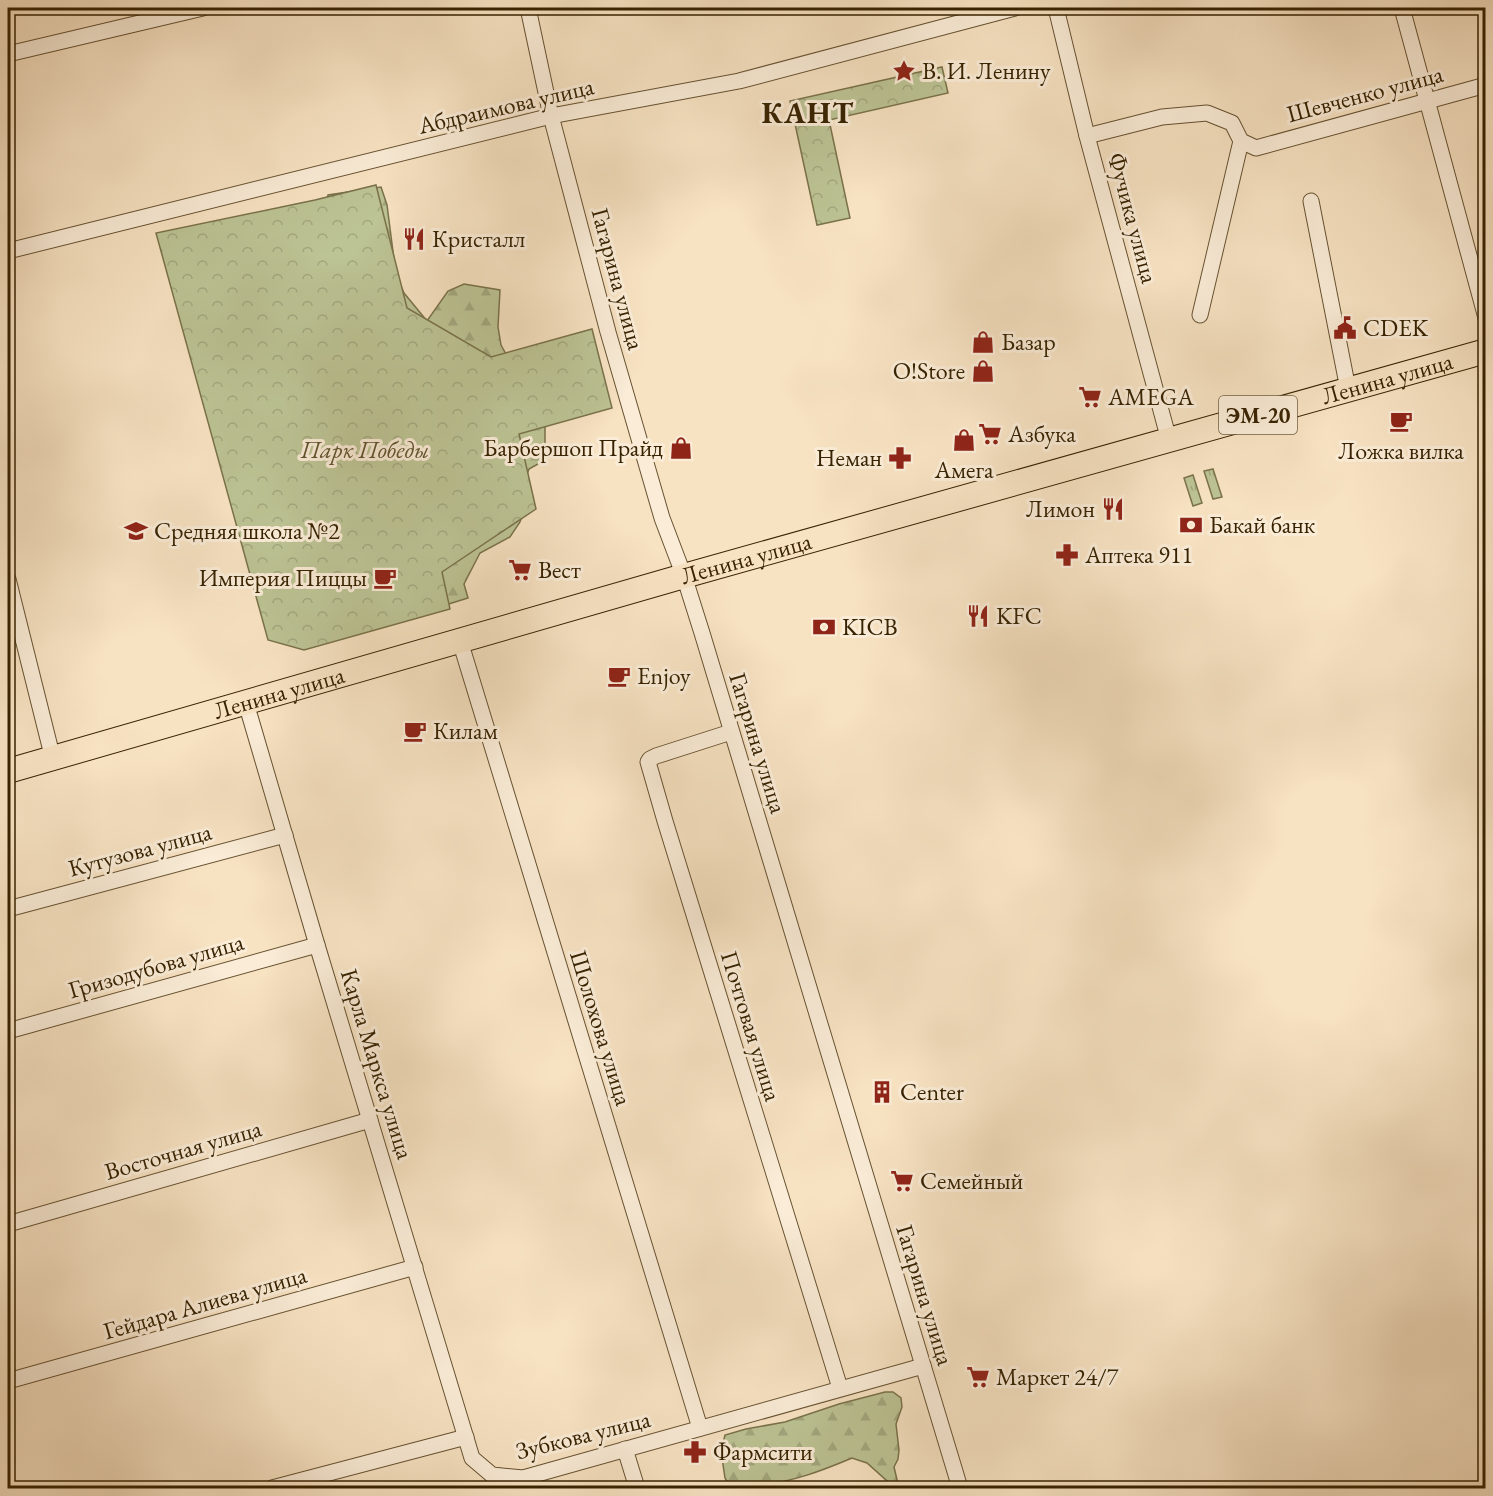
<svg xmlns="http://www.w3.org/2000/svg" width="1493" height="1496" font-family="'EB Garamond',serif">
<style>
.grass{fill:url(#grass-tufts);stroke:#7a724a;stroke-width:1.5}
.forest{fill:url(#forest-firs);stroke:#7a724a;stroke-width:1.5}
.park{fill:url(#park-crowns);stroke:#7a724a;stroke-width:1.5}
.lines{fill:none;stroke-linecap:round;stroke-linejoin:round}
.street-casing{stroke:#675231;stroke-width:17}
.primary-casing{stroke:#372201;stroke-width:26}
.street{stroke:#faecd7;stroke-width:15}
.primary{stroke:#f7e2c2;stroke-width:24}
.labels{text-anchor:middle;stroke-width:6;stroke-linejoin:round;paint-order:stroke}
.shield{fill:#faecd7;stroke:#725f41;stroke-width:1.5}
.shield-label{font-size:22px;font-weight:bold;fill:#372201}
.poi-label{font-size:24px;fill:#372201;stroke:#faecd7;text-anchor:start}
.street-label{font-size:24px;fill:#372201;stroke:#faecd7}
.park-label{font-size:24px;font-style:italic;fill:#5f522d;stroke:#faecd7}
.district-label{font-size:30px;font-weight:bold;letter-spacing:1.5px;fill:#372201;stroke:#faecd7}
</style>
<defs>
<pattern id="grass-tufts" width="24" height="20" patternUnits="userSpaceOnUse" patternTransform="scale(1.5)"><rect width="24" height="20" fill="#bcc394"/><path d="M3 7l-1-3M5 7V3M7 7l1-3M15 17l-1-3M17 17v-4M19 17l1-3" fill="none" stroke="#a2a77e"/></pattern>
<pattern id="forest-firs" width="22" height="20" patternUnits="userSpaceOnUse" patternTransform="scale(1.5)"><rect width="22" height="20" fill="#bcc394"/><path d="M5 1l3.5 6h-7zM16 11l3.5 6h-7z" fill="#a2a77e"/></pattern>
<pattern id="park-crowns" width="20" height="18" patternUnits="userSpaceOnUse" patternTransform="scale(1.5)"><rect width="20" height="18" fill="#bcc394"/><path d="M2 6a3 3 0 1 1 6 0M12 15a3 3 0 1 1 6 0" fill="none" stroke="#a2a77e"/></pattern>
</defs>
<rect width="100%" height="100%" fill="#f7e2c2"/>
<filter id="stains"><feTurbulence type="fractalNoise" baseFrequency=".00333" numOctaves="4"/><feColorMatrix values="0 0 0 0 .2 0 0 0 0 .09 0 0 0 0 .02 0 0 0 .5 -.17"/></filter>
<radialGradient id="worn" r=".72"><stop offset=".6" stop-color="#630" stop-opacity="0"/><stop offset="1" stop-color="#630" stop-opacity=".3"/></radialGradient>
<!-- grass -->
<g class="grass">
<path d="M1213,469L1222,497L1213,499L1204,471Z"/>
<path d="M1193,475L1202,503L1193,506L1184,478Z"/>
</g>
<!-- forest -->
<g class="forest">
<path d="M381,187L387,205L396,275L404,293L427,321L448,291L464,284L500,290L498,327L501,345L545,425V460L529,469L523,485L526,504L520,522L510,537L480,553L464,584L468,598L439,607L325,207L328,195Z"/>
<path d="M885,1392H893L901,1398L902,1407L896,1424L899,1450L898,1459L894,1467L899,1488H883L887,1481L867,1463L852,1458C819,1472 794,1481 758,1486C748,1487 740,1489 730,1486L725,1478L721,1451L725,1435L746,1429L785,1422L839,1404Z"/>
</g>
<!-- park -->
<g class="park">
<path d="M942,67L948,93L829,120L850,218L817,225L790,101Z"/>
<path d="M376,185L407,308L491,357L592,329L612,408L519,434L536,509L442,572L450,609L304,650L268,640L156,233L315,200Z"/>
</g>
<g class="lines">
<!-- street casing -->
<g class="street-casing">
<g id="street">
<path d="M528,8L551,116L608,332L662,518L684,576L702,633L960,1488"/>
<path d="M1056,8L1087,136L1169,440"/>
<path d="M1402,8L1486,318"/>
<path d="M8,54L203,8"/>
<path d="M1087,136L1162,117L1207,113L1232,123L1241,141L1256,148L1486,85"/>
<path d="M1311,201L1348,389"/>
<path d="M8,251L551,116L739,81L1015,8"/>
<path d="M1200,315L1241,141"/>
<path d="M8,579L53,759"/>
<path d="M460,641L700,1428"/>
<path d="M246,703L317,945L472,1458L492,1475L523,1478L923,1366"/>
<path d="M731,732L656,756L650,759L648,762L665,821L840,1388"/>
<path d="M8,909L285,835"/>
<path d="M8,1031L317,945"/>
<path d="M8,1224L370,1120"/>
<path d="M8,1381L415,1267"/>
<path d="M625,1449L637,1488"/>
<path d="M272,1488L466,1437"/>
</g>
</g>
<!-- primary casing -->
<g class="primary-casing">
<g id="primary">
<path id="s1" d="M8,771L684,576L1486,351"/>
</g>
</g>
<!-- street -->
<use href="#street" class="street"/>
<!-- primary -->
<use href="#primary" class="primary"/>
</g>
<!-- icons -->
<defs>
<g id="sight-bare" transform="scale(1.8)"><path d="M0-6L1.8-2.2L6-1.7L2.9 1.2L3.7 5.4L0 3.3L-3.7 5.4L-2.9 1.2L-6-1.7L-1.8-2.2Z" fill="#8f2418" stroke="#faecd7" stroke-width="2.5" paint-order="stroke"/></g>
<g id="restaurant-bare" transform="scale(1.8)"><path d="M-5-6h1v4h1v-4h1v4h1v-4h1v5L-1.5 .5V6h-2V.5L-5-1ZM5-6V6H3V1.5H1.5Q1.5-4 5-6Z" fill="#8f2418" stroke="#faecd7" stroke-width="2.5" paint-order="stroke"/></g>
<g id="civic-bare" transform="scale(1.8)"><path d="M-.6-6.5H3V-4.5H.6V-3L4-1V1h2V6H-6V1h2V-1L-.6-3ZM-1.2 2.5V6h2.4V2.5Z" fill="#8f2418" stroke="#faecd7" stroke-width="2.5" paint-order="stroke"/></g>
<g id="shop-bare" transform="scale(1.8)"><path d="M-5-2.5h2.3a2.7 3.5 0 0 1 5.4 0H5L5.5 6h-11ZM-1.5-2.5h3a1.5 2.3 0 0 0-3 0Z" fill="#8f2418" stroke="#faecd7" stroke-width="2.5" paint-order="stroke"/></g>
<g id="supermarket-bare" transform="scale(1.8)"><path d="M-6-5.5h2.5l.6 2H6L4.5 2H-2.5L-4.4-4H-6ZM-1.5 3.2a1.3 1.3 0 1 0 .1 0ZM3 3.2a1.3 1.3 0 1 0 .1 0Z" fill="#8f2418" stroke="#faecd7" stroke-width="2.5" paint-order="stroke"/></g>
<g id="cafe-bare" transform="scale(1.8)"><path d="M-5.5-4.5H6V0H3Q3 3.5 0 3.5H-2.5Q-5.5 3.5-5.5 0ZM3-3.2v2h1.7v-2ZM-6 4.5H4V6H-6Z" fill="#8f2418" stroke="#faecd7" stroke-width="2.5" paint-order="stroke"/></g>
<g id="pharmacy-bare" transform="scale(1.8)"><path d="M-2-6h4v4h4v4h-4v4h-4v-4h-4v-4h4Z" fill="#8f2418" stroke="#faecd7" stroke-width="2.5" paint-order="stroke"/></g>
<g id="bank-bare" transform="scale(1.8)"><path d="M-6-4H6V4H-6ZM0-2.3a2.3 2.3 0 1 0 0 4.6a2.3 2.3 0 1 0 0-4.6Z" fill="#8f2418" stroke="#faecd7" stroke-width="2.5" paint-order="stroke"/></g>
<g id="school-bare" transform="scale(1.8)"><path d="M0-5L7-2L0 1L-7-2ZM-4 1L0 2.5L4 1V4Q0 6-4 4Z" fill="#8f2418" stroke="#faecd7" stroke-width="2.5" paint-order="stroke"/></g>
<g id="building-bare" transform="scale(1.8)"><path d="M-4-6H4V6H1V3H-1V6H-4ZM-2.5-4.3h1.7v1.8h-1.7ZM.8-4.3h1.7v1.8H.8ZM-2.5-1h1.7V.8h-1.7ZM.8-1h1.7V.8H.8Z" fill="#8f2418" stroke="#faecd7" stroke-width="2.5" paint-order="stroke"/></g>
</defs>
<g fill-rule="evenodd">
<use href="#sight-bare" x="904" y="71"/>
<use href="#restaurant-bare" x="414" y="239"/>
<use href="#civic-bare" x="1345" y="328"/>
<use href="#shop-bare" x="983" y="342"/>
<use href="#shop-bare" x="983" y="371"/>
<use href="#supermarket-bare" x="1090" y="397"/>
<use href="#cafe-bare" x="1401" y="421"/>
<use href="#supermarket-bare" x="990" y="434"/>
<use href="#shop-bare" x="964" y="440"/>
<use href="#shop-bare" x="681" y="448"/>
<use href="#pharmacy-bare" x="900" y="458"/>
<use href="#restaurant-bare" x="1113" y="509"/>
<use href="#bank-bare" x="1191" y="525"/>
<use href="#school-bare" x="136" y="531"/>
<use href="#pharmacy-bare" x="1067" y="555"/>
<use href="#supermarket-bare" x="520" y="570"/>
<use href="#cafe-bare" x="385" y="578"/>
<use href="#restaurant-bare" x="978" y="616"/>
<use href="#bank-bare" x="824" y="627"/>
<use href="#cafe-bare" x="619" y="676"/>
<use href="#cafe-bare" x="415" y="731"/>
<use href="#building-bare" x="882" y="1092"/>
<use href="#supermarket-bare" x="902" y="1181"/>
<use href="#supermarket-bare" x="978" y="1377"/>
<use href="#pharmacy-bare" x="695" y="1452"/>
</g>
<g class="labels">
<!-- shield labels -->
<rect class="shield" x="1219" y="396" width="78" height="38" rx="4.5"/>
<g class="shield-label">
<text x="1258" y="423">ЭМ-20</text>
</g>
<!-- poi labels -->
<g class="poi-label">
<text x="922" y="79">В. И. Ленину</text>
<text x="432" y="247">Кристалл</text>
<text x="1363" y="336">CDEK</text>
<text x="1001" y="350">Базар</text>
<text x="965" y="379" text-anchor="end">O!Store</text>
<text x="1108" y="405">AMEGA</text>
<text x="1008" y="442">Азбука</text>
<text x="663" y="456" text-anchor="end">Барбершоп Прайд</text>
<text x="1401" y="459" text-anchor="middle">Ложка вилка</text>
<text x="882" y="466" text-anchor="end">Неман</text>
<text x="964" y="478" text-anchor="middle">Амега</text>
<text x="1095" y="517" text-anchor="end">Лимон</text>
<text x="1209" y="533">Бакай банк</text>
<text x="154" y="539">Средняя школа №2</text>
<text x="1085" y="563">Аптека 911</text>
<text x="538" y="578">Вест</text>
<text x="367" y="586" text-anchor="end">Империя Пиццы</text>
<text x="996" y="624">KFC</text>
<text x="842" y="635">KICB</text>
<text x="637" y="684">Enjoy</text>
<text x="433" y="739">Килам</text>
<text x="900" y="1100">Center</text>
<text x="920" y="1189">Семейный</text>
<text x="996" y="1385">Маркет 24/7</text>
<text x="713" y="1460">Фармсити</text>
</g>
<!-- street labels -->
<g class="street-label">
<text transform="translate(1365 94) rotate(-15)" y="8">Шевченко улица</text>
<text transform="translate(506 106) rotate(-13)" y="8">Абдраимова улица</text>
<text transform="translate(1133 218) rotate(75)" y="8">Фучика улица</text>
<text transform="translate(618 279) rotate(75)" y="8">Гагарина улица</text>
<text dy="8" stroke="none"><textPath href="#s1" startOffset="1434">Ленина улица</textPath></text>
<text dy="8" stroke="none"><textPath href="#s1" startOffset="768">Ленина улица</textPath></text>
<text dy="8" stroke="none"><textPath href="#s1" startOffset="282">Ленина улица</textPath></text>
<text transform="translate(758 743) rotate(73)" y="8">Гагарина улица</text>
<text transform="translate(140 850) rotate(-15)" y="8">Кутузова улица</text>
<text transform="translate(156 966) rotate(-16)" y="8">Гризодубова улица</text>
<text transform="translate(751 1026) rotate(73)" y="8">Почтовая улица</text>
<text transform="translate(601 1028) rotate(73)" y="8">Шолохова улица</text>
<text transform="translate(377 1064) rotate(73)" y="8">Карла Маркса улица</text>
<text transform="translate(183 1150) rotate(-16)" y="8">Восточная улица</text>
<text transform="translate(925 1295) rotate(73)" y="8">Гагарина улица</text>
<text transform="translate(205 1303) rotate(-16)" y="8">Гейдара Алиева улица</text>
<text transform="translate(583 1435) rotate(-14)" y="8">Зубкова улица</text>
</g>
<!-- park labels -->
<g class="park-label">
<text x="365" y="458">Парк Победы</text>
</g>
<!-- district labels -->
<g class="district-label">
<text x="808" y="123">КАНТ</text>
</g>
</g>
<!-- margin -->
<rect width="1493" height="1496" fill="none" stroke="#f7e2c2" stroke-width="30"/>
<rect x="9" y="9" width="1475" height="1478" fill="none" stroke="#372201" stroke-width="3"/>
<rect x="15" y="15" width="1463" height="1466" fill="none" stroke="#372201" stroke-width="1.5"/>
<rect width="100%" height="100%" filter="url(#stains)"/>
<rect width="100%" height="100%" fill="url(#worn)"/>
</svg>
